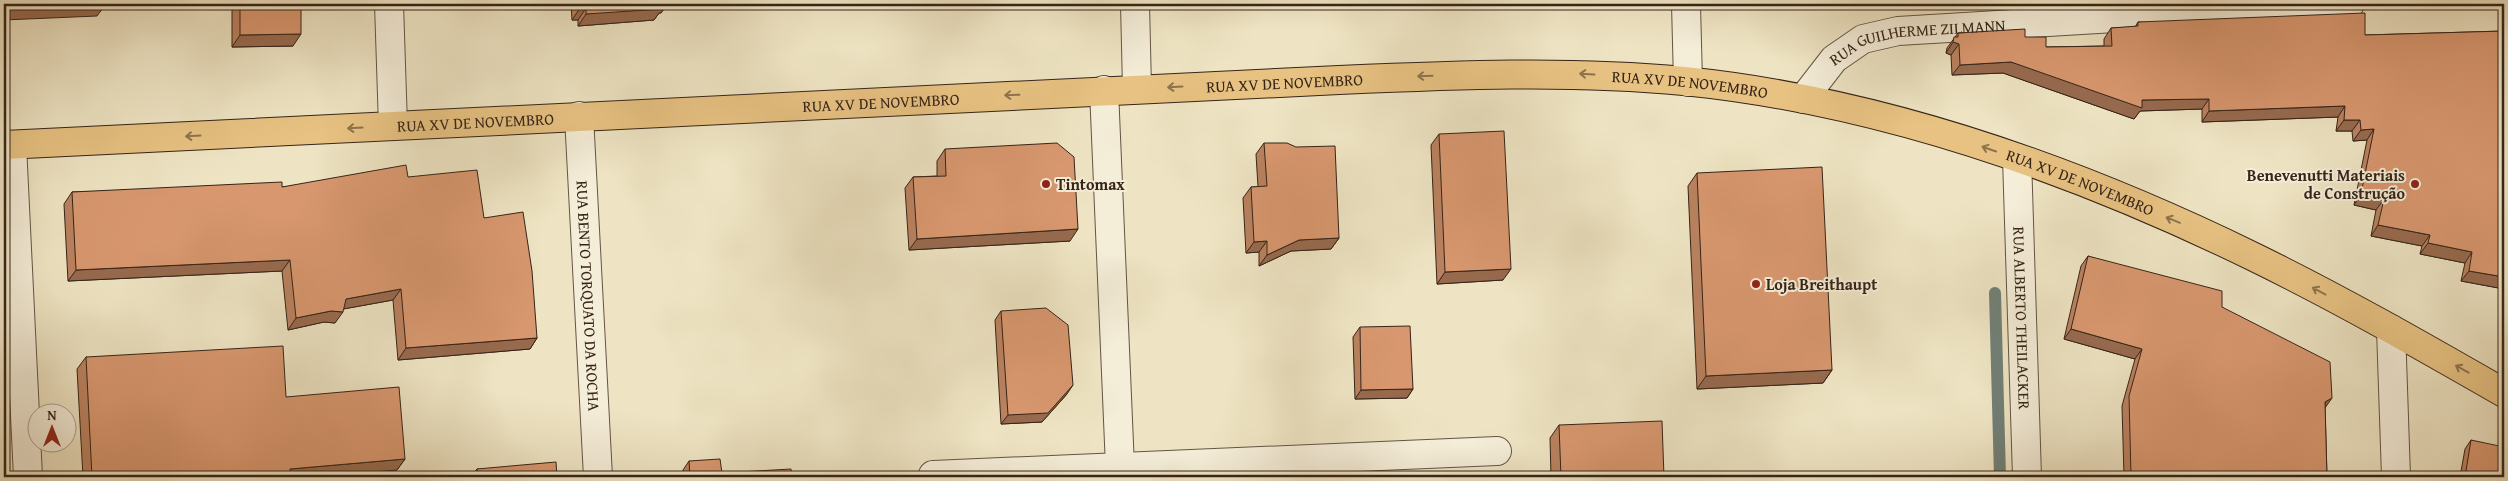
<svg xmlns="http://www.w3.org/2000/svg" width="2508" height="481" font-family="'Gentium Book Plus',serif">
<style>
.lines{fill:none;stroke-linecap:round;stroke-linejoin:round}
.stream{stroke:#718077;stroke-width:12}
.minor-casing{stroke:#645443;stroke-width:30}
.tertiary-casing{stroke:#645443;stroke-width:30}
.primary-casing{stroke:#362418;stroke-width:30}
.minor{stroke:#f4edd8;stroke-width:28}
.tertiary{stroke:#f4edd8;stroke-width:28}
.primary{stroke:#e7c282;stroke-width:28}
.wall{fill:#ba825f;stroke:#362418}
.shaded-wall{fill:#976a4e;stroke:#362418}
.building{fill:#d8976f;stroke:#362418}
.oneway{stroke:#8e734d}
.poi-dot{fill:#8f2418;stroke:#f4edd8;stroke-width:2}
.labels{text-anchor:middle;stroke-width:4;stroke-linejoin:round;paint-order:stroke}
.street-label{font-size:16px;fill:#362418;stroke:#f4edd8}
.poi-label{font-size:16px;font-weight:bold;fill:#362418;stroke:#f4edd8;text-anchor:start}
</style>
<rect width="100%" height="100%" fill="#eee4c3"/>
<filter id="stains"><feTurbulence type="fractalNoise" baseFrequency=".004" numOctaves="4"/><feColorMatrix values="0 0 0 0 .2 0 0 0 0 .09 0 0 0 0 .02 0 0 0 .5 -.17"/></filter>
<radialGradient id="worn" r=".72"><stop offset=".6" stop-color="#630" stop-opacity="0"/><stop offset="1" stop-color="#630" stop-opacity=".3"/></radialGradient>
<g class="lines">
<!-- stream -->
<path class="stream" d="M1995,293L2000,477"/>
<!-- minor casing -->
<g class="minor-casing">
<g id="minor">
<path d="M389,4L393,126"/>
<path d="M1135,4L1137,88"/>
<path d="M1104,90L1120,467"/>
<path id="s1" d="M1803,99L1834,59L1863,39L1898,31L2350,4"/>
<path d="M12,145L28,477"/>
<path id="s2" d="M2017,158L2027,477"/>
<path d="M2391,329L2396,477"/>
<path d="M933,475L1497,451"/>
</g>
</g>
<!-- tertiary casing -->
<g class="tertiary-casing">
<g id="tertiary">
<path d="M1686,4L1688,82"/>
<path id="s3" d="M579,116L598,477"/>
</g>
</g>
<!-- primary casing -->
<g class="primary-casing">
<g id="primary">
<path id="s4" d="M4,145L1339,80C1454,75 1569,70 1684,81C1883,101 2076,170 2254,257C2340,299 2422,346 2504,393"/>
</g>
</g>
<!-- minor -->
<use href="#minor" class="minor"/>
<!-- tertiary -->
<use href="#tertiary" class="tertiary"/>
<!-- primary -->
<use href="#primary" class="primary"/>
</g>
<!-- wall -->
<g class="wall">
<path d="M232,4H301L293,46L232,47Z"/>
<path d="M571,4H667L661,13H659L654,20L578,26V20H572Z"/>
<path d="M2138,22L2365,35L2504,31V289L2461,281L2465,263L2420,254L2422,246L2371,236L2376,210L2354,205L2367,140L2353,141L2352,131H2336L2338,117L2202,122V109L2140,111L2134,119L2003,73L1952,75L1951,55L1946,53L1947,48L1958,33L2025,37L2046,47L2104,46V39L2111,28L2135,27Z"/>
<path d="M1439,134L1503,280L1437,284L1431,145Z"/>
<path d="M1264,143L1339,238L1331,249L1291,251L1259,266V252L1246,253L1243,198L1251,187H1258L1256,154Z"/>
<path d="M945,149L1070,241L909,250L905,188L913,177L937,176V161Z"/>
<path d="M1697,173L1832,370L1823,383L1697,389L1688,186Z"/>
<path d="M408,177L484,218L537,338L530,349L398,360L393,300L343,309L335,323L324,322L288,330L282,271L68,281L64,204L72,192L282,187Z"/>
<path d="M2088,256L2222,307L2325,407L2327,477H2124L2122,406L2135,359L2064,339L2081,266Z"/>
<path d="M1001,311L1067,394L1042,422L1001,424L995,320Z"/>
<path d="M1360,327L1413,389L1407,398L1355,399L1353,337Z"/>
<path d="M86,357L286,397L405,459L397,470L319,477H83L77,369Z"/>
<path d="M1559,425L1664,477H1551L1550,438Z"/>
<path d="M2471,440L2503,457L2504,477H2460L2465,449Z"/>
<path d="M689,461L722,473L792,477H683V470Z"/>
<path d="M477,469L557,477H471Z"/>
</g>
<!-- shaded-wall -->
<g class="shaded-wall">
<path d="M106,4L97,16L4,20V9Z"/>
<path d="M660,4H667L661,13H659L654,20L578,26L586,14Z"/>
<path d="M580,8H586L578,20H572Z"/>
<path d="M301,34L293,46L232,47L240,35Z"/>
<path d="M1953,42L1959,44L1951,55L1946,53Z"/>
<path d="M2011,62L2142,100L2209,99L2202,109L2140,111L2134,119L2003,73L1952,75L1960,65Z"/>
<path d="M2345,106L2338,117L2202,122L2209,111Z"/>
<path d="M2344,120H2360L2352,131H2336Z"/>
<path d="M2374,129L2367,140L2353,141L2361,130Z"/>
<path d="M2361,194L2384,199L2376,210L2354,205Z"/>
<path d="M2378,225L2430,235L2422,246L2371,236Z"/>
<path d="M1078,229L1070,241L909,250L917,239Z"/>
<path d="M1339,238L1331,249L1291,251L1259,266L1267,255L1299,240Z"/>
<path d="M1267,241L1259,252L1246,253L1254,242Z"/>
<path d="M2428,243L2472,252L2465,263L2420,254Z"/>
<path d="M290,260L282,271L68,281L76,270Z"/>
<path d="M1511,269L1503,280L1437,284L1445,272Z"/>
<path d="M2469,271L2504,277V289L2461,281Z"/>
<path d="M401,289L393,300L338,310L346,299Z"/>
<path d="M331,311L343,312L335,323L324,322L288,330L296,318Z"/>
<path d="M2071,329L2142,349L2135,359L2064,339Z"/>
<path d="M537,338L530,349L398,360L406,348Z"/>
<path d="M1832,370L1823,383L1697,389L1706,376Z"/>
<path d="M1073,385L1067,394L1042,422L1001,424L1008,415Z"/>
<path d="M1413,389L1407,398L1355,399L1361,390Z"/>
<path d="M2332,398L2325,408V402Z"/>
<path d="M405,459L397,470L319,477H284L290,469Z"/>
</g>
<!-- building -->
<g class="building">
<path d="M4,4H106L4,9Z"/>
<path d="M240,4H301V34L240,35Z"/>
<path d="M579,4H661L662,9L586,14V8H580Z"/>
<path d="M2365,13V35L2504,31V277L2469,271L2472,252L2428,243L2430,235L2378,225L2384,199L2361,194L2374,129L2361,130L2360,120H2344L2345,106L2209,111V99L2142,100V108L2011,62L1960,65L1959,44L1953,42L1954,37H1958V33L2025,29V37H2046V47L2112,46L2111,28L2138,26V22Z"/>
<path d="M1504,131L1511,269L1445,272L1439,134Z"/>
<path d="M1057,143L1074,157L1078,229L917,239L913,177L946,176L945,149Z"/>
<path d="M1264,143H1287L1296,147L1335,146L1339,238L1299,240L1267,255V241L1254,242L1251,187L1267,186Z"/>
<path d="M406,165L408,177L477,170L484,218L523,212L532,271L537,338L406,348L401,289L346,299L343,312L331,311L296,318L290,260L76,270L72,192L282,182V187Z"/>
<path d="M1822,167L1832,370L1706,376L1697,173Z"/>
<path d="M2088,256L2222,291V307L2330,362L2332,398L2325,402L2327,477H2131L2129,396L2142,349L2071,329Z"/>
<path d="M1046,308L1068,325L1073,385L1048,413L1008,415L1001,311Z"/>
<path d="M1410,326L1413,389L1361,390L1360,327Z"/>
<path d="M283,346L286,397L399,387L405,459L290,469V477H92L86,357Z"/>
<path d="M1662,421L1664,477H1561L1559,425Z"/>
<path d="M2471,440L2504,447L2503,457L2504,458V477H2465Z"/>
<path d="M720,459L722,473L791,469L792,477H690L689,461Z"/>
<path d="M556,462L557,477H478L477,469Z"/>
</g>
<!-- one-way arrows -->
<defs><path id="oneway-shaft" d="M-6 0H5M1.5-3L5.5 0L1.5 3" fill="none" stroke-width="1.6" stroke-linecap="round" stroke-linejoin="round" transform="scale(1.25)"/></defs>
<g class="oneway">
<use href="#oneway-shaft" transform="translate(1587 74) rotate(-177)"/>
<use href="#oneway-shaft" transform="translate(1425 76) rotate(178)"/>
<use href="#oneway-shaft" transform="translate(1175 87) rotate(177)"/>
<use href="#oneway-shaft" transform="translate(1012 95) rotate(178)"/>
<use href="#oneway-shaft" transform="translate(355 128) rotate(177)"/>
<use href="#oneway-shaft" transform="translate(193 136) rotate(177)"/>
<use href="#oneway-shaft" transform="translate(1989 149) rotate(-161)"/>
<use href="#oneway-shaft" transform="translate(2173 220) rotate(-158)"/>
<use href="#oneway-shaft" transform="translate(2319 291) rotate(-152)"/>
<use href="#oneway-shaft" transform="translate(2462 369) rotate(-151)"/>
</g>
<!-- markers -->
<g class="poi-dot">
<circle cx="1046" cy="184" r="5"/>
<circle cx="2415" cy="184" r="5"/>
<circle cx="1756" cy="284" r="5"/>
</g>
<g class="labels">
<!-- street labels -->
<g class="street-label">
<text dy="6" stroke="none"><textPath href="#s1" startOffset="138">RUA GUILHERME ZILMANN</textPath></text>
<text dy="6" stroke="none"><textPath href="#s4" startOffset="1282">RUA XV DE NOVEMBRO</textPath></text>
<text dy="6" stroke="none"><textPath href="#s4" startOffset="1688">RUA XV DE NOVEMBRO</textPath></text>
<text dy="6" stroke="none"><textPath href="#s4" startOffset="878">RUA XV DE NOVEMBRO</textPath></text>
<text dy="6" stroke="none"><textPath href="#s4" startOffset="472">RUA XV DE NOVEMBRO</textPath></text>
<text dy="6" stroke="none"><textPath href="#s4" startOffset="2092">RUA XV DE NOVEMBRO</textPath></text>
<text dy="6" stroke="none"><textPath href="#s3" startOffset="180">RUA BENTO TORQUATO DA ROCHA</textPath></text>
<text dy="6" stroke="none"><textPath href="#s2" startOffset="160">RUA ALBERTO THEILACKER</textPath></text>
</g>
<!-- poi labels -->
<g class="poi-label">
<text x="2405" y="181" text-anchor="end">Benevenutti Materiais<tspan x="2405" dy="18">de Construção</tspan></text>
<text x="1056" y="190">Tintomax</text>
<text x="1766" y="290">Loja Breithaupt</text>
</g>
</g>
<!-- margin -->
<rect width="2508" height="481" fill="none" stroke="#eee4c3" stroke-width="20"/>
<rect x="5" y="5" width="2498" height="471" fill="none" stroke="#362418" stroke-width="2.5"/>
<rect x="10" y="10" width="2488" height="461" fill="none" stroke="#362418"/>
<!-- north arrow -->
<g transform="translate(52 428)"><circle r="24" fill="#f4edd8" stroke="#a89d8b"/>
<path d="M0-4L9 19L0 12L-9 19Z" fill="#8f2418"/>
<text y="-8" font-size="14" font-weight="bold" text-anchor="middle" fill="#362418">N</text>
</g>
<rect width="100%" height="100%" filter="url(#stains)"/>
<rect width="100%" height="100%" fill="url(#worn)"/>
</svg>
